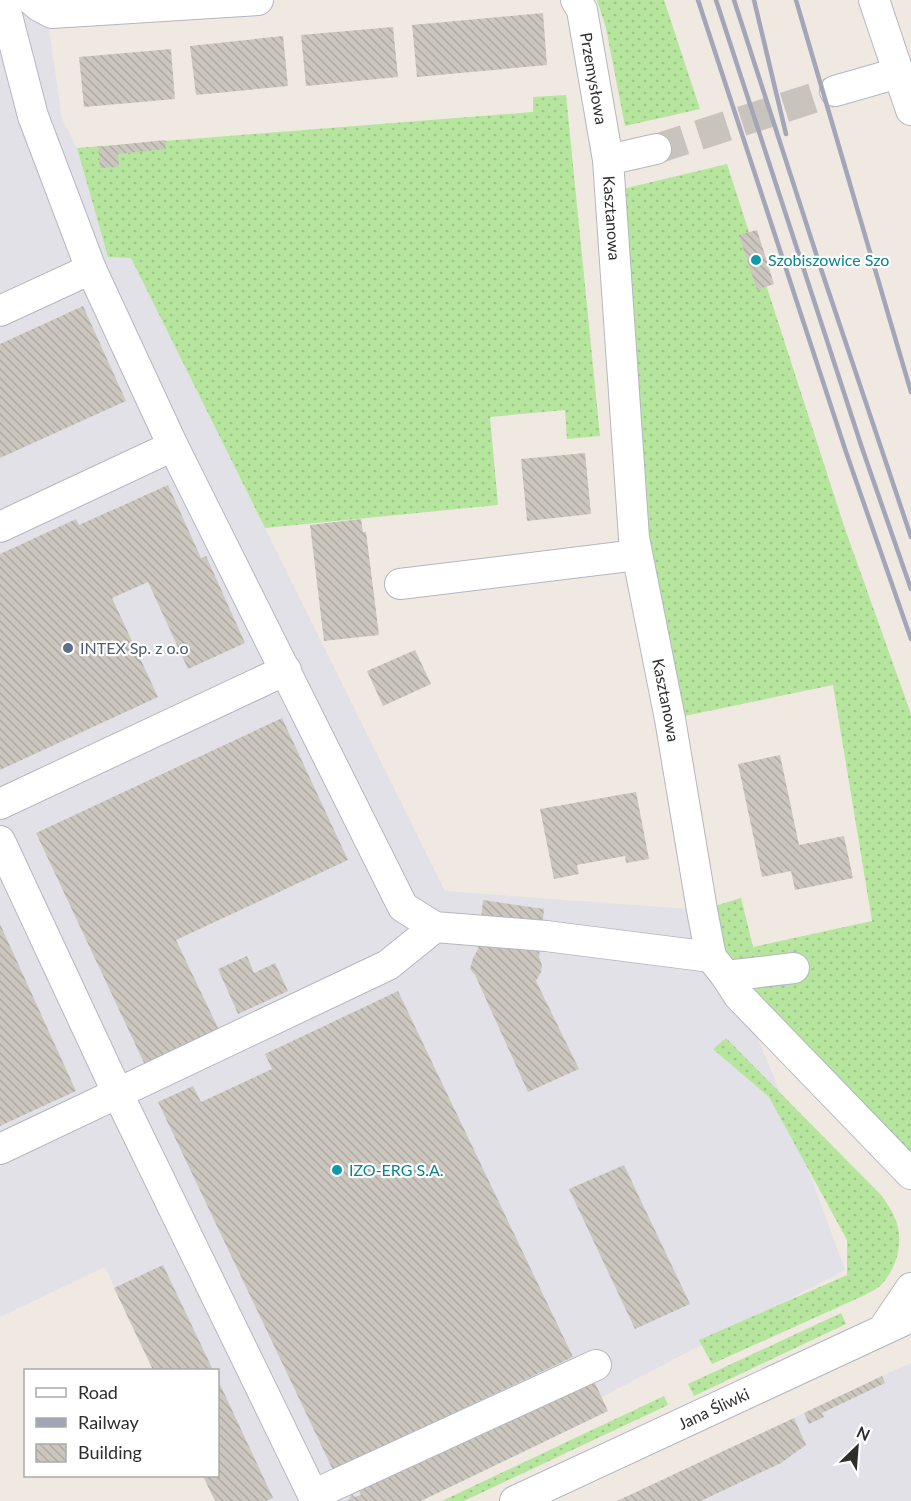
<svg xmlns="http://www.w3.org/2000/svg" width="911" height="1501" font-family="Lato,sans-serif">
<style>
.industrial{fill:#e3e1e8}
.grass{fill:url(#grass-dots)}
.building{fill:url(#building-back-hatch)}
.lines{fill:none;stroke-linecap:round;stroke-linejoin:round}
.minor-tunnel{stroke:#c8c4bd;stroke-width:30;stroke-dasharray:30 15;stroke-linecap:butt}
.minor-casing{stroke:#b4b7c1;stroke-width:32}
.minor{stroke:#fff;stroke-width:30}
.rail{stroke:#a3a6b8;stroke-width:4.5}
.culture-dot{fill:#0f9aa8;stroke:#fff;stroke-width:2}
.service-dot{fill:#5c6f8a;stroke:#fff;stroke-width:2}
.labels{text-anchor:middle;stroke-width:4.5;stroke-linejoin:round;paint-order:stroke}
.street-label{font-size:16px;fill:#2e2e2e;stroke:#fff}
.culture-label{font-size:16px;fill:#0d838f;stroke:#fff;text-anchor:start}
.service-label{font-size:16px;fill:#4e5e75;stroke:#fff;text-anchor:start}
</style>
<defs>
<pattern id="grass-dots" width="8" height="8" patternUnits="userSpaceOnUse" patternTransform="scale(1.5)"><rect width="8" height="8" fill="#b6e59e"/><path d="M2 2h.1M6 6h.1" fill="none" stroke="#9dc588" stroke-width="1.8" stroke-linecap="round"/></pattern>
<pattern id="building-back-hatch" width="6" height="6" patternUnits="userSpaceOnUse" patternTransform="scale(1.5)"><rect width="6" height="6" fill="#cbc7bf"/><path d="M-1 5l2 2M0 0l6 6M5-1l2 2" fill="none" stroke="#afaba4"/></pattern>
</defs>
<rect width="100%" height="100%" fill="#efe9e1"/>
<!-- industrial -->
<g class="industrial">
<path d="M0,0H45L62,119L77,148L108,257L131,258L445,891L702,910L775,1079L845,1270L403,1501H215L203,1476H218V1370H154L105,1267L0,1317Z"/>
<path d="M911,1363V1501H619L882,1376Z"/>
</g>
<!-- grass -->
<g class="grass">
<path d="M597,0H664L700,109L625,126L606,28Z"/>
<path d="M566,95L600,436L567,439L565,410L490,417L498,505L265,528L131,258L108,257L77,148L533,112V97Z"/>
<path d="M727,164L844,526L911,714V1164L739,996L702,910L741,898L753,947L872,921L833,685L670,719L610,192Z"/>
<path d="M726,1038L882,1196C886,1202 891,1209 894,1216C905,1238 898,1267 881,1285C877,1289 870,1292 865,1295L712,1364L699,1340L847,1275V1240L769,1097L713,1049Z"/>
<path d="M841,1313L846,1324L694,1396L688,1384Z"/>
<path d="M664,1396L668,1405L464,1501H442Z"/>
</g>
<!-- building -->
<g class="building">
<path d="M543,13L547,65L417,77L412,25Z"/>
<path d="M393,27L398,77L306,86L301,35Z"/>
<path d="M283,36L288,86L196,95L190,46Z"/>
<path d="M171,49L175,99L84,107L79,57Z"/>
<path d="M165,140L166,149L118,154L119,167L100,168L98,147Z"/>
<path d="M757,230L774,284L757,290L739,235Z"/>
<path d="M83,306L126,401L0,458V344Z"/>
<path d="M585,453L591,514L527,521L521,459Z"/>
<path d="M168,485L201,558L206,556L245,643L188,669L148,582L112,598L158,697L0,770V554L76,519L79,525Z"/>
<path d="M361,519L363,532H366L379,635L324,641L310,525Z"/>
<path d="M415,650L431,684L383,706L367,671Z"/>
<path d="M282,718L348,860L176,940L219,1030L145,1065L36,833Z"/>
<path d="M780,755L799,845L844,836L853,878L795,890L791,871L762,877L738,764Z"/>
<path d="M636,792L649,859L626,863L625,856L577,865L579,874L554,879L540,809Z"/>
<path d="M483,900L544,909L539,957L542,965L541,972L536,981L579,1069L528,1092L475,975L470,969L473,958L478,949Z"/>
<path d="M0,924L76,1091L0,1126Z"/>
<path d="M247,956L254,973L275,963L288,991L238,1014L218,969Z"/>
<path d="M398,991L573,1357L333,1470L158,1102L193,1086L201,1102L272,1069L265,1054Z"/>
<path d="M624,1165L690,1304L635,1329L569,1189Z"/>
<path d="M163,1265L213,1370H153L114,1288Z"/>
<path d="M882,1376L885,1383L822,1413L824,1417L809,1424L804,1413Z"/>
<path d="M218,1380L273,1498L266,1501H215L203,1476H218Z"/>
<path d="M594,1381L608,1411L421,1501H348L352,1494L354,1497L361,1495L359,1491Z"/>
<path d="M794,1418L806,1445L781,1463L701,1501H617Z"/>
</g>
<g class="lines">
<!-- minor-tunnel -->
<path class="minor-tunnel" d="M656,149L835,91"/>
<!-- minor casing -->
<g class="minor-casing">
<g id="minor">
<path d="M3,0L33,116L91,269L173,446L403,907L435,927L546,936L711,957"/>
<path d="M32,0L39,6L52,13L258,0"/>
<path id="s1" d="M576,0L582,10L608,160L634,538L670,719L702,910L711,957L726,976L739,996L911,1174"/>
<path d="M874,0L911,110"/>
<path d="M835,91L898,73"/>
<path d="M608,160L656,149"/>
<path d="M0,311L91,269"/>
<path d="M0,527L173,446"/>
<path d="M400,584L637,555"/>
<path d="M0,804L286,670"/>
<path d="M0,841L118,1094L313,1495L596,1365"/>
<path d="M726,976L794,968"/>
<path d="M0,1149L388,965L435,927"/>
<path d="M884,1328L911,1288"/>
<path id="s2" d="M515,1501L911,1317"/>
</g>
</g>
<!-- minor -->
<use href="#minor" class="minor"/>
<!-- rail -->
<g class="rail">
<path d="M698,0L846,452L911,639"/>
<path d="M716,0L862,448L911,589"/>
<path d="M734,0L821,269L911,537"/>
<path d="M754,0L786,134"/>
<path d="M796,0L911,392"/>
</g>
</g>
<!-- markers -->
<g class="culture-dot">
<circle cx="756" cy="260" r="6"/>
<circle cx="337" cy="1170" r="6"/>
</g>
<circle class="service-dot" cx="68" cy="648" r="6"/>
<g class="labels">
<!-- street labels -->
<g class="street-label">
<text dy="6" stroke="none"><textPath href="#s1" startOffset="81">Przemysłowa</textPath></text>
<text dy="6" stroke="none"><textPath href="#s1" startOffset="222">Kasztanowa</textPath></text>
<text dy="6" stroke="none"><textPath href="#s1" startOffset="708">Kasztanowa</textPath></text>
<text dy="6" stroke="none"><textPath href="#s2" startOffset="219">Jana Śliwki</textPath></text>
</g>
<!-- culture labels -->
<g class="culture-label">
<text x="768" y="266">Szobiszowice Szo</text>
<text x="349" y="1176">IZO-ERG S.A.</text>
</g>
<!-- service labels -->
<g class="service-label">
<text x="80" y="654">INTEX Sp. z o.o</text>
</g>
</g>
<!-- legend -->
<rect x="24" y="1369" width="195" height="108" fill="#ffffff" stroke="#ababab" stroke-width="1.5"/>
<rect x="36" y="1388" width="30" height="9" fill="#ffffff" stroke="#ababab" stroke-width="1.5"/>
<text x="78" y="1399" font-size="18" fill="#2e2e2e">Road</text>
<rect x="36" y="1418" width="30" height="9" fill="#a3a6b8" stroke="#ababab" stroke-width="1.5"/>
<text x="78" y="1429" font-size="18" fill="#2e2e2e">Railway</text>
<rect x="36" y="1444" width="30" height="18" fill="url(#building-back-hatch)" stroke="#ababab" stroke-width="1.5"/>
<text x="78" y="1459" font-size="18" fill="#2e2e2e">Building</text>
<!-- north arrow -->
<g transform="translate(857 1447) rotate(25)" stroke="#ffffff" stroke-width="4.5" paint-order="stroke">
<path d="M0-4.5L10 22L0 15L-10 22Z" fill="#2e2e2e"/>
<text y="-9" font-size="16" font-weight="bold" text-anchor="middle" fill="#2e2e2e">N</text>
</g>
</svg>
